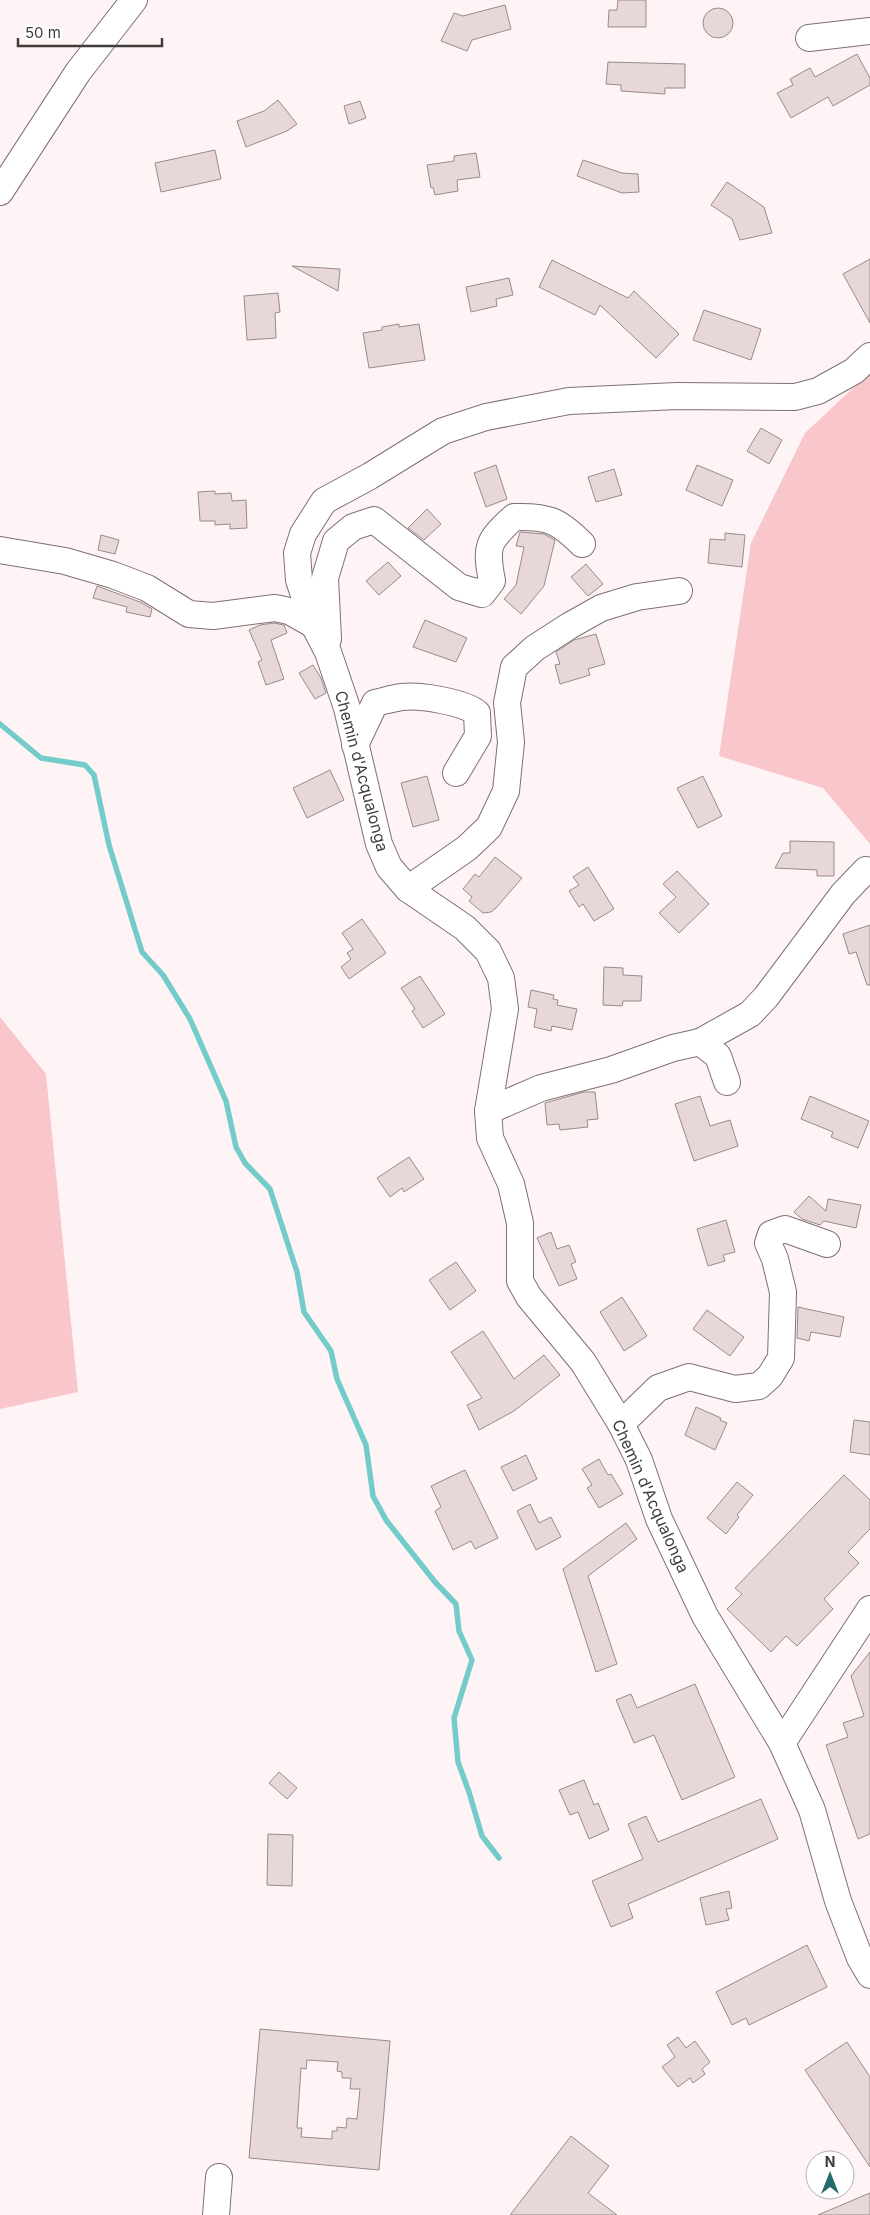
<svg xmlns="http://www.w3.org/2000/svg" width="870" height="2215" font-family="Inter,sans-serif">
<style>
.green{fill:#f9c6cb}
.lines{fill:none;stroke-linecap:round;stroke-linejoin:round}
.stream{stroke:#73ccc9;stroke-width:5.5}
.building{fill:#e8d7d8;stroke:#998a8b;fill-rule:evenodd}
.minor-casing{stroke:#7f7072;stroke-width:28}
.minor{stroke:#fff;stroke-width:26}
.labels{text-anchor:middle;stroke-width:4.5;stroke-linejoin:round;paint-order:stroke}
.street-label{font-size:16px;fill:#423b3b;stroke:#fff}
</style>
<rect width="100%" height="100%" fill="#fff4f5"/>
<!-- green -->
<g class="green">
<path d="M870,372V844L823,788L719,756L751,543L805,433Z"/>
<path d="M0,1017L46,1074L78,1392L0,1409Z"/>
</g>
<g class="lines">
<!-- stream -->
<path class="stream" d="M0,724L41,758L85,765L94,775L109,845L142,952L163,975L190,1019L226,1101L236,1147L245,1163L270,1189L297,1272L304,1312L331,1351L337,1379L366,1445L373,1496L386,1520L435,1582L456,1604L459,1631L472,1660L454,1718L458,1762L469,1792L482,1836L499,1858"/>
</g>
<!-- building -->
<g class="building">
<path d="M618,0H646V27H608L609,10H617Z"/>
<path d="M505,5L511,29L472,40L467,51L441,41L454,13L463,16Z"/>
<circle cx="718" cy="23" r="15"/>
<path d="M857,54L870,78V85L833,106L828,97L791,118L777,93L793,85L790,79L810,68L815,77Z"/>
<path d="M608,62L685,64V88H665V94L621,91V85L606,84Z"/>
<path d="M278,100L297,124L287,131L246,147L237,121L264,111Z"/>
<path d="M360,101L366,118L349,124L344,106Z"/>
<path d="M215,150L221,179L161,192L155,163Z"/>
<path d="M476,153L480,177L457,180L458,191L435,195L433,187L431,188L427,165L454,161V156Z"/>
<path d="M583,160L622,173L638,174L639,192L622,193L577,176Z"/>
<path d="M727,182L764,207L772,233L740,240L732,219L711,205Z"/>
<path d="M870,259V323L843,274Z"/>
<path d="M552,260L628,298L634,291L679,334L656,358L600,305L595,315L539,287Z"/>
<path d="M292,266L340,269L338,291Z"/>
<path d="M509,278L513,295L496,299L497,306L471,312L466,287Z"/>
<path d="M278,293L280,312L275,313L276,338L247,340L244,296Z"/>
<path d="M704,310L761,329L751,360L693,340Z"/>
<path d="M399,324V327L419,324L425,360L369,368L363,333L382,330V327Z"/>
<path d="M761,428L782,440L769,464L747,451Z"/>
<path d="M496,465L507,499L486,507L474,473Z"/>
<path d="M697,465L733,480L722,506L686,490Z"/>
<path d="M614,469L622,495L596,502L588,477Z"/>
<path d="M215,491V494L231,493L232,501L246,500L247,528L230,529V524L215,525V521H200L198,492Z"/>
<path d="M427,509L441,524L424,540L408,528Z"/>
<path d="M520,532L544,534L555,540L544,586L521,614L504,599L516,585L524,547L516,546Z"/>
<path d="M725,533L745,535L742,567L708,563L710,539L725,540Z"/>
<path d="M101,535L119,540L115,554L98,550Z"/>
<path d="M388,562L401,576L379,595L366,581Z"/>
<path d="M586,564L603,584L588,596L571,577Z"/>
<path d="M97,586L140,602L152,609L150,617L126,612L127,607L93,598Z"/>
<path d="M425,620L467,638L456,662L413,647Z"/>
<path d="M274,623L284,625L287,633L271,640L284,679L266,685L258,662L262,660L249,630L260,625Z"/>
<path d="M596,634L605,664L588,669L590,675L560,684L555,665L560,664L556,652L574,640Z"/>
<path d="M313,665L321,678L326,693L315,699L299,673Z"/>
<path d="M330,770L344,800L307,818L293,788Z"/>
<path d="M427,776L439,820L413,827L401,783Z"/>
<path d="M703,776L722,816L698,828L677,788Z"/>
<path d="M790,841L834,842V876H817V870L775,868L783,853H790Z"/>
<path d="M495,857L522,878L496,908L491,912L483,913L469,901L472,897L463,889L475,874L479,877Z"/>
<path d="M588,867L614,909L594,921L583,904L579,907L569,891L579,885L573,877Z"/>
<path d="M677,871L709,904L679,933L659,913L676,897L663,884Z"/>
<path d="M362,919L386,953L349,979L341,967L351,959L347,953L353,949L342,933Z"/>
<path d="M870,925V985H867L856,952L849,954L843,934Z"/>
<path d="M604,967L623,968V975L642,976L641,1001H623L622,1006L603,1005Z"/>
<path d="M420,976L445,1014L423,1028L412,1011L415,1009L401,988Z"/>
<path d="M531,990L554,995L553,999L558,1000L557,1005L577,1009L572,1030L552,1026L551,1031L534,1027L537,1009L528,1007Z"/>
<path d="M584,1092H595L598,1119L587,1120L588,1127L560,1130L559,1124L547,1125L545,1103Z"/>
<path d="M700,1096L710,1126L730,1120L738,1146L694,1161L675,1104Z"/>
<path d="M810,1096L869,1121L858,1148L831,1137L833,1132L801,1119Z"/>
<path d="M409,1157L424,1179L404,1192L402,1188L390,1197L377,1178Z"/>
<path d="M809,1196L826,1211L828,1199L861,1205L856,1228L824,1221L820,1225L802,1219L794,1212Z"/>
<path d="M726,1220L735,1252L723,1255L725,1261L708,1266L697,1229Z"/>
<path d="M551,1232L557,1249L569,1245L576,1262L571,1264L577,1279L559,1286L537,1238Z"/>
<path d="M456,1262L476,1291L450,1310L429,1280Z"/>
<path d="M622,1297L647,1336L624,1351L600,1312Z"/>
<path d="M798,1307L844,1317L840,1337L811,1332L809,1341L797,1338Z"/>
<path d="M707,1310L744,1337L730,1356L693,1329Z"/>
<path d="M483,1331L514,1379L544,1355L560,1375L514,1411L479,1430L467,1405L482,1398L451,1352Z"/>
<path d="M696,1407L721,1418L720,1420L727,1423L715,1450L685,1435Z"/>
<path d="M854,1420L870,1422V1455L850,1452Z"/>
<path d="M526,1455L537,1479L513,1491L501,1467Z"/>
<path d="M599,1459L608,1475L611,1474L623,1494L599,1508L587,1488L592,1485L582,1469Z"/>
<path d="M465,1470L498,1538L475,1549L471,1541L453,1550L435,1511L441,1507L431,1486Z"/>
<path d="M844,1475L870,1500V1529L848,1552L859,1563L824,1599L833,1609L797,1646L786,1636L771,1652L727,1609L742,1594L735,1588Z"/>
<path d="M737,1482L753,1495L737,1515L739,1517L726,1534L707,1518Z"/>
<path d="M530,1504L539,1523L551,1517L561,1537L536,1550L517,1511Z"/>
<path d="M626,1523L637,1539L588,1576L617,1664L596,1672L563,1569Z"/>
<path d="M870,1652V1834L858,1839L826,1745L848,1737L843,1723L864,1716L851,1676Z"/>
<path d="M695,1684L735,1777L682,1800L654,1735L634,1743L616,1700L631,1694L637,1708Z"/>
<path d="M279,1772L297,1788L287,1799L269,1783Z"/>
<path d="M584,1780L594,1805L598,1803L609,1830L589,1839L578,1812L570,1815L559,1790Z"/>
<path d="M761,1799L778,1839L628,1904L633,1918L611,1927L592,1881L643,1859L628,1824L646,1816L658,1842Z"/>
<path d="M268,1834L293,1835L292,1886L267,1885Z"/>
<path d="M729,1891L732,1908L726,1909L729,1920L706,1925L700,1898Z"/>
<path d="M807,1945L827,1987L749,2025L746,2018L732,2025L716,1992Z"/>
<path d="M260,2029L390,2041L379,2170L249,2158ZM307,2060L338,2062L337,2071L342,2072V2078H351L350,2089H360L357,2119L347,2118L346,2128L337,2127V2131H332V2139L301,2137L302,2128H297L301,2068L306,2069Z"/>
<path d="M678,2037L686,2048L695,2041L710,2062L702,2069L705,2074L693,2083L690,2078L678,2087L662,2067L675,2057L667,2045Z"/>
<path d="M847,2042L870,2077V2167L805,2070Z"/>
<path d="M571,2136L609,2166L588,2193L617,2215H510Z"/>
<path d="M870,2193V2215H818L858,2198Z"/>
</g>
<g class="lines">
<!-- minor casing -->
<g class="minor-casing">
<g id="minor">
<path d="M809,38L870,31"/>
<path d="M0,192L78,72L134,0"/>
<path d="M870,356L854,371L818,391L795,397L677,396L569,401L486,417L443,431L370,476L324,501L303,534L297,553L299,580L314,625L328,652L347,708L379,844L389,867L408,889L465,928L488,951L501,978L505,1009L488,1111L490,1138L511,1184L520,1223V1281L529,1297L583,1362L621,1424L639,1460L659,1519L705,1616L782,1743L812,1810L838,1901L860,1958L870,1975"/>
<path d="M0,550L65,561L113,575L147,588L189,614L213,616L275,608L289,611L314,625"/>
<path d="M328,639L325,578L336,541L353,527L374,520L459,587L482,594L492,581C485,545 488,541 514,517C548,516 558,520 582,544"/>
<path d="M355,745L375,703C384,701 393,698 402,697C420,695 464,702 477,713L478,736L456,773"/>
<path d="M408,889L467,848L489,827L506,791L511,742L507,703L514,667L535,648L569,626L601,608L637,597L679,591"/>
<path d="M700,1042L718,1056L727,1082"/>
<path d="M488,1111L541,1088L611,1070L673,1048L700,1042L750,1014L766,997L843,894L866,870"/>
<path d="M621,1424L658,1388L689,1377L735,1389L759,1386L770,1376L781,1358L783,1292L775,1259L768,1243L771,1234L785,1229L827,1244"/>
<path d="M782,1743L870,1609"/>
<path d="M216,2215L219,2177"/>
</g>
</g>
<!-- minor -->
<use href="#minor" class="minor"/>
</g>
<g class="labels">
<!-- street labels -->
<g class="street-label">
<text transform="translate(362 771) rotate(75)" y="6">Chemin d'Acqualonga</text>
<text transform="translate(651 1496) rotate(66)" y="6">Chemin d'Acqualonga</text>
</g>
</g>
<!-- north arrow -->
<g transform="translate(830 2175)"><circle r="24" fill="#ffffff" stroke="#b3b1b1"/>
<path d="M0-4L9 19L0 12L-9 19Z" fill="#226d6b"/>
<text y="-8" font-size="14" font-weight="bold" text-anchor="middle" fill="#423b3b">N</text>
</g>
<!-- scale -->
<path d="M18 38v8h144v-8" fill="none" stroke="#423b3b" stroke-width="2.5"/>
<text x="25" y="38" font-size="15" fill="#423b3b" stroke="#ffffff" stroke-width="4" paint-order="stroke">50 m</text>
</svg>
